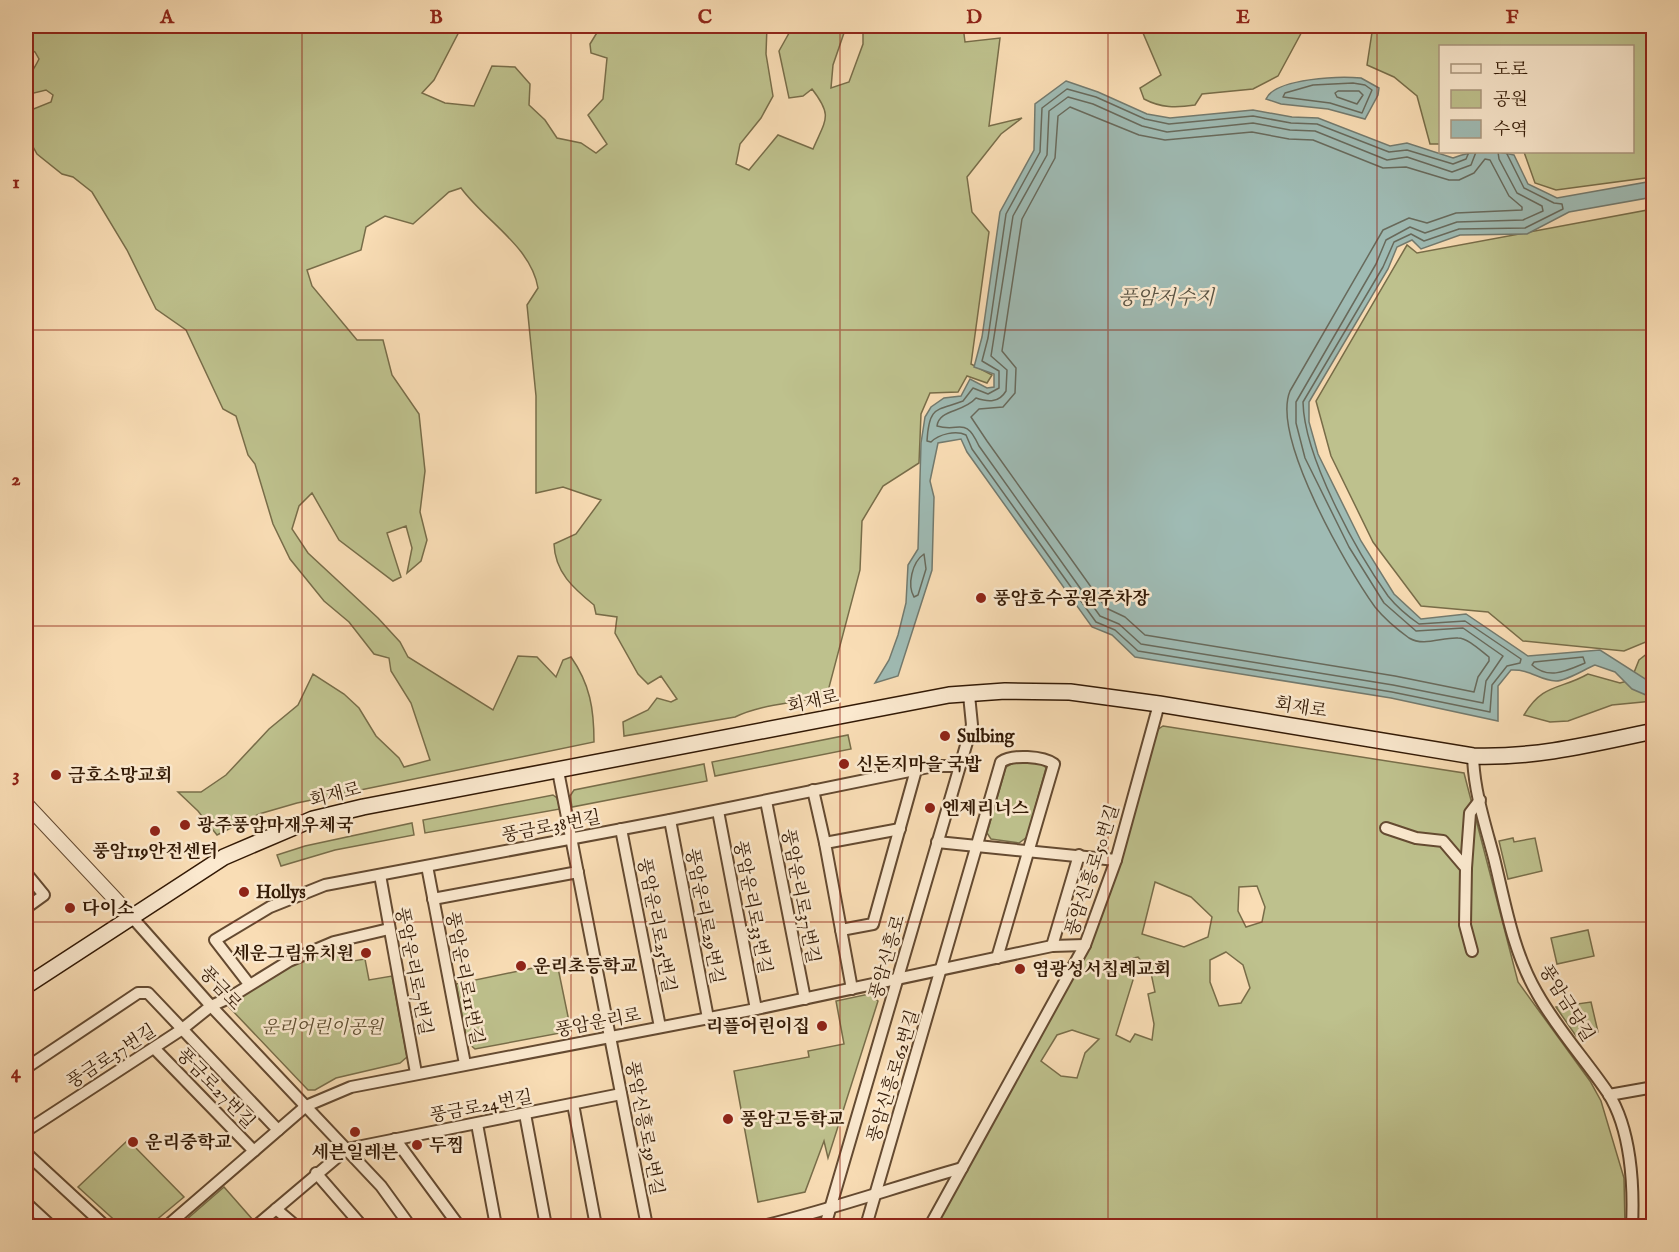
<svg xmlns="http://www.w3.org/2000/svg" width="1679" height="1252" font-family="'IM FELL English','Noto Serif KR',serif">
<style>
.green{fill:#bec18d;stroke:#786d49;stroke-width:1.5;fill-rule:evenodd}
.water{fill:#9fbbb4;stroke:#737a6e;stroke-width:1.5}
.lines{fill:none;stroke-linecap:round;stroke-linejoin:round}
.shore{stroke:#686a5c;stroke-width:1.5}
.minor-casing{stroke:#644a31;stroke-width:14}
.tertiary-casing{stroke:#644a31;stroke-width:16}
.secondary-casing{stroke:#321905;stroke-width:18}
.minor{stroke:#fbe9cf;stroke-width:10}
.tertiary{stroke:#fbe9cf;stroke-width:14}
.secondary{stroke:#fbe9cf;stroke-width:15}
.grid{fill:none;stroke:#8f2418;stroke-width:1.5;stroke-opacity:0.55}
.poi-dot{fill:#8f2418;stroke:#fbe9cf;stroke-width:2}
.labels{text-anchor:middle;stroke-width:5;stroke-linejoin:round;paint-order:stroke}
.poi-label{font-size:18px;font-weight:bold;fill:#321905;stroke:#fbe9cf;text-anchor:start}
.street-label{font-size:18px;fill:#321905;stroke:#fbe9cf}
.park-label{font-size:18px;font-style:italic;fill:#5c4b2e;stroke:#fbe9cf}
.water-label{font-size:20px;font-style:italic;fill:#585242;stroke:#fbe9cf}
.neatline{fill:none;stroke:#8f2418;stroke-width:2}
.grid-label{font-size:20px;text-anchor:middle;font-weight:bold;fill:#8f2418}
</style>
<rect width="100%" height="100%" fill="#f9ddb5"/>
<filter id="stains"><feTurbulence type="fractalNoise" baseFrequency=".00333" numOctaves="4"/><feColorMatrix values="0 0 0 0 .2 0 0 0 0 .09 0 0 0 0 .02 0 0 0 .5 -.17"/></filter>
<radialGradient id="worn" r=".72"><stop offset=".6" stop-color="#630" stop-opacity="0"/><stop offset="1" stop-color="#630" stop-opacity=".3"/></radialGradient>
<!-- green -->
<g class="green">
<path d="M26,26H462L434,80L422,93L445,103L474,106L492,66L515,67L530,84L529,105L545,120L557,138L581,143L596,153L607,144L588,115L603,99L607,58L591,53L590,44L601,26H767L766,54L773,96L761,118L740,144L736,164L749,170L778,135L813,149C826,119 833,116 812,89L803,96L789,98L779,51L793,26H839L845,30L833,65L831,88L849,82L863,44V26H963L965,42L1000,38L989,126L1022,118L1001,134L967,177L972,212L989,232L971,364L992,375L987,383L967,376L958,392L930,393L921,414L919,463L883,486L862,521L860,570L827,695C796,704 764,703 735,717L624,736L623,722L648,710L657,698L671,702L677,699L661,676L648,684L638,674L615,633L617,617L596,614L594,605C573,588 555,572 554,544L576,534L601,500L563,487L536,493V396L527,305L538,288C531,246 485,221 461,188L449,192L413,224L385,216L366,227L361,250L307,270L312,286L357,340H383L392,375L419,414L425,471L420,512L427,540L421,561L407,573L412,548L406,526L387,533L401,577L393,581L339,540L312,493L299,506L292,529L308,553L378,618L400,642L408,657L493,710L518,656L537,657L556,677L563,660L571,657C590,684 594,709 594,742L297,803L259,814L217,835L198,811L178,792H201L226,775L269,729L298,705L313,674L344,694L359,708L376,736L399,758L404,767L430,760L411,703L391,671L389,658L374,654L349,622L324,601L290,559L273,524L255,464L248,455L236,416L223,409L186,330L156,309L127,250L92,192L73,177L62,174L37,154L26,134V112L51,102L53,95L46,90L30,94C21,83 33,72 39,59L35,52L26,47Z"/>
<path d="M1140,26H1305L1278,76L1253,89L1202,94L1195,105C1176,108 1161,108 1144,99L1140,88L1161,75Z"/>
<path d="M1373,26H1653V177L1556,190L1535,183L1524,152H1632V46H1440V144H1430L1417,96L1394,77L1367,65Z"/>
<path d="M1653,209V639L1624,651L1523,641L1488,612L1421,606L1373,542L1331,456L1316,401L1407,245L1417,253Z"/>
<path d="M1653,649V701L1612,705L1568,721L1550,722L1524,715C1543,683 1560,690 1588,674L1620,683L1631,680L1639,660Z"/>
<path d="M1163,726L1464,773L1518,982L1590,1081L1601,1101L1624,1178L1625,1226H936L1089,947L1119,864L1157,730ZM1155,882L1191,897L1212,917L1208,937L1184,947L1142,934ZM1257,886L1265,907L1262,922L1246,927L1238,911L1239,887ZM1226,952L1243,965L1250,988L1241,1003L1219,1006L1210,982V960ZM1138,957L1151,973L1155,992L1148,994L1154,1024L1152,1040L1135,1034L1130,1042L1116,1035L1133,980V958ZM1072,1030L1099,1039L1085,1053L1077,1078L1061,1076L1041,1061L1057,1035Z"/>
<path d="M848,735L851,749L715,776L712,762Z"/>
<path d="M1013,763H1042L1046,768L1027,837L1019,843L991,839L987,833L1006,767Z"/>
<path d="M704,764L707,781L572,807L570,796L574,790Z"/>
<path d="M553,795L557,798L560,809L425,833L423,820Z"/>
<path d="M412,823L414,835L335,850L281,866L277,855L305,846Z"/>
<path d="M1513,838L1514,842L1535,838L1542,871L1508,879L1499,841Z"/>
<path d="M1588,930L1594,956L1557,964L1551,938Z"/>
<path d="M343,944L347,962L365,959L369,980L392,976L407,1057L400,1063L336,1078L315,1090H308L229,1007L230,1001L296,962Z"/>
<path d="M557,963L571,1031L475,1049L467,1042L456,984Z"/>
<path d="M869,994L878,1001L828,1158L824,1141L805,1192L758,1202L734,1071L809,1057L808,1051L844,1044L836,1001Z"/>
<path d="M1591,1002L1598,1032L1576,1036L1556,1007Z"/>
<path d="M128,1140L184,1197L149,1226H121L78,1187Z"/>
<path d="M224,1187L253,1220L246,1226H179Z"/>
</g>
<!-- water -->
<g class="water">
<path d="M1361,78L1379,88L1378,95L1365,119L1328,109L1281,104L1266,99C1275,78 1341,76 1361,78Z"/>
<path d="M1066,81L1098,92L1147,114L1170,118L1253,110L1292,117L1318,118L1390,146L1407,143L1453,158C1473,150 1492,150 1514,155L1528,184L1557,198L1653,181V197L1569,212L1527,234L1460,235L1421,249L1412,240L1397,247L1388,269L1309,402V422L1318,454L1361,541L1394,594L1421,619L1466,614L1528,656L1600,650L1647,680L1653,688V698L1632,689L1615,672L1595,665C1585,669 1567,681 1556,681C1538,680 1531,669 1511,670L1498,686V721L1391,698L1135,657L1112,635L1092,627L967,452L961,439L938,443L930,481L934,497L932,570L898,676L875,683L889,660L898,635L906,603L908,565L918,549L921,443L925,417L931,407L944,398L961,396L970,379L987,388L994,387V374L974,367L982,337L1000,212L1034,150L1035,104Z"/>
</g>
<g class="lines">
<!-- shore -->
<g class="shore">
<path d="M1353,83L1365,85L1372,90L1362,113L1330,103L1283,97L1285,93L1313,85Z"/>
<path d="M1338,91H1359L1363,95L1357,104L1337,97L1335,93Z"/>
<path d="M1070,107L1139,135L1165,140L1252,132L1289,139L1313,140L1383,168L1406,167L1449,180H1459L1474,173L1485,159L1490,160L1509,196L1522,207V210L1456,213L1427,223L1409,218L1383,230L1290,391C1271,437 1347,568 1375,607C1383,617 1398,630 1409,638C1424,647 1442,637 1458,638C1468,638 1481,651 1489,657V661L1478,677L1474,692L1395,676L1145,635L1125,617L1106,608L987,441L971,417L979,409L1003,407L1015,393L1016,368L1002,351L1022,219L1055,158L1058,116Z"/>
<path d="M1469,152L1466,159L1453,164L1407,150L1389,152L1317,124L1291,123L1253,116L1169,124L1145,119L1096,97L1067,89L1042,108L1040,152L1006,214L988,338L982,361L999,371V388L988,394L973,388L963,401C937,411 929,405 927,441L931,442C939,434 956,430 966,435L972,449L1096,622L1115,630L1138,651L1392,692L1490,712L1492,685L1507,666L1520,663L1521,659L1465,621L1419,624C1409,617 1396,606 1388,596C1356,551 1304,457 1303,402L1383,267L1394,242L1411,234L1424,241L1459,229L1525,228L1563,209L1562,204L1554,203L1524,188L1506,152"/>
<path d="M1476,152L1471,165L1452,172L1407,157L1387,160L1315,131L1290,130L1253,123L1167,132L1142,126L1093,104L1068,97L1049,111L1047,155L1013,216L991,356L1007,370L1006,391C999,403 988,402 976,398C963,413 939,409 937,426C960,433 965,415 979,446L1100,616L1119,624L1141,644L1393,685L1483,703L1486,681L1503,656L1463,628L1416,631L1384,603L1349,547L1305,458L1296,423V402L1376,264L1386,240L1410,227L1425,233L1457,222L1523,220L1543,211L1542,206L1517,193L1499,159L1498,152"/>
<path d="M924,554L926,569L918,595L914,597C907,585 912,562 924,554Z"/>
<path d="M1583,657L1585,663C1566,671 1549,680 1532,665L1534,662Z"/>
</g>
<!-- minor casing -->
<g class="minor-casing">
<g id="minor">
<path d="M1473,756C1474,791 1485,824 1494,858C1505,903 1513,952 1537,993C1557,1029 1585,1059 1608,1093C1631,1129 1634,1185 1632,1226"/>
<path d="M558,771L647,1226"/>
<path d="M813,790L825,843"/>
<path d="M766,801L805,999"/>
<path d="M718,811L756,1009"/>
<path d="M670,820L708,1018"/>
<path d="M1386,828L1416,838L1443,841L1466,868L1465,925L1472,951"/>
<path d="M621,829L660,1027"/>
<path d="M937,842L1116,860"/>
<path d="M427,866L465,1064"/>
<path d="M1466,868L1470,813L1480,800"/>
<path d="M26,873L44,895L26,908"/>
<path d="M380,875L416,1073"/>
<path d="M433,899L578,872"/>
<path d="M131,916L211,1006L381,1186L410,1226"/>
<path d="M841,930L873,924L916,770"/>
<path d="M1052,946L1079,855"/>
<path d="M249,984L215,940L270,907L325,885L670,820L934,766H959"/>
<path d="M852,989L825,843L900,829"/>
<path d="M154,1048L254,1151"/>
<path d="M26,1068L138,993H148L278,1130"/>
<path d="M1609,1095L1654,1087"/>
<path d="M573,1104L596,1226"/>
<path d="M525,1114L546,1226"/>
<path d="M477,1124L496,1226"/>
<path d="M26,1131L181,1030L211,1006L229,998L289,961L334,942L389,929"/>
<path d="M395,1139L459,1226"/>
<path d="M26,1153L105,1226"/>
<path d="M316,1173L362,1226"/>
<path d="M26,1203L51,1226"/>
<path d="M276,1209L296,1226"/>
<path d="M167,1226L306,1106L351,1087L756,1009L1052,946L1085,945"/>
<path d="M256,1226L347,1149L621,1094"/>
<path d="M481,1226L496,1224"/>
<path d="M763,1226C830,1210 895,1187 962,1168"/>
<path d="M825,1226L972,725L969,695"/>
<path d="M866,1226L1001,762C1012,754 1043,756 1054,764L997,958"/>
<path d="M930,1226L1085,945L1116,860L1159,704"/>
</g>
</g>
<!-- tertiary casing -->
<g class="tertiary-casing">
<path id="tertiary" d="M26,804L131,916"/>
</g>
<!-- secondary casing -->
<g class="secondary-casing">
<path id="secondary" d="M26,986L224,857L313,819L363,807L949,695L1005,691L1070,692L1159,704L1473,756C1537,758 1592,744 1654,731"/>
</g>
<!-- minor -->
<use href="#minor" class="minor"/>
<!-- tertiary -->
<use href="#tertiary" class="tertiary"/>
<!-- secondary -->
<use href="#secondary" class="secondary"/>
</g>
<!-- grid -->
<path class="grid" d="M302,26V1226M571,26V1226M840,26V1226M1108,26V1226M1377,26V1226M26,330H1654M26,626H1654M26,922H1654"/>
<!-- markers -->
<g class="poi-dot">
<circle cx="981" cy="598" r="6"/>
<circle cx="945" cy="736" r="6"/>
<circle cx="844" cy="764" r="6"/>
<circle cx="56" cy="775" r="6"/>
<circle cx="930" cy="808" r="6"/>
<circle cx="185" cy="825" r="6"/>
<circle cx="155" cy="831" r="6"/>
<circle cx="244" cy="892" r="6"/>
<circle cx="70" cy="908" r="6"/>
<circle cx="366" cy="953" r="6"/>
<circle cx="521" cy="966" r="6"/>
<circle cx="1020" cy="969" r="6"/>
<circle cx="822" cy="1026" r="6"/>
<circle cx="728" cy="1119" r="6"/>
<circle cx="355" cy="1132" r="6"/>
<circle cx="133" cy="1142" r="6"/>
<circle cx="417" cy="1145" r="6"/>
</g>
<g class="labels">
<!-- poi labels -->
<g class="poi-label">
<text x="993" y="604">풍암호수공원주차장</text>
<text x="957" y="742">Sulbing</text>
<text x="856" y="770">신돈지마을 국밥</text>
<text x="68" y="781">금호소망교회</text>
<text x="942" y="814">엔제리너스</text>
<text x="197" y="831">광주풍암마재우체국</text>
<text x="155" y="857" text-anchor="middle">풍암119안전센터</text>
<text x="256" y="898">Hollys</text>
<text x="82" y="914">다이소</text>
<text x="354" y="959" text-anchor="end">세운그림유치원</text>
<text x="533" y="972">운리초등학교</text>
<text x="1032" y="975">염광성서침례교회</text>
<text x="810" y="1032" text-anchor="end">리플어린이집</text>
<text x="740" y="1125">풍암고등학교</text>
<text x="145" y="1148">운리중학교</text>
<text x="429" y="1151">두찜</text>
<text x="355" y="1158" text-anchor="middle">세븐일레븐</text>
</g>
<!-- street labels -->
<g class="street-label">
<text transform="translate(813 701) rotate(-12)" y="6">회재로</text>
<text transform="translate(1301 707) rotate(9)" y="6">회재로</text>
<text transform="translate(335 794) rotate(-14)" y="6">회재로</text>
<text transform="translate(551 826) rotate(-11)" y="6">풍금로38번길</text>
<text transform="translate(1092 870) rotate(-72)" y="6">풍암신흥로50번길</text>
<text transform="translate(801 896) rotate(79)" y="6">풍암운리로37번길</text>
<text transform="translate(753 907) rotate(79)" y="6">풍암운리로33번길</text>
<text transform="translate(705 916) rotate(79)" y="6">풍암운리로29번길</text>
<text transform="translate(657 925) rotate(79)" y="6">풍암운리로25번길</text>
<text transform="translate(887 957) rotate(-74)" y="6">풍암신흥로</text>
<text transform="translate(414 971) rotate(79)" y="6">풍암운리로7번길</text>
<text transform="translate(465 978) rotate(79)" y="6">풍암운리로11번길</text>
<text transform="translate(221 988) rotate(47)" y="6">풍금로</text>
<text transform="translate(1567 1003) rotate(58)" y="6">풍암금당길</text>
<text transform="translate(598 1022) rotate(-11)" y="6">풍암운리로</text>
<text transform="translate(111 1056) rotate(-33)" y="6">풍금로37번길</text>
<text transform="translate(893 1076) rotate(-73)" y="6">풍암신흥로62번길</text>
<text transform="translate(216 1088) rotate(46)" y="6">풍금로27번길</text>
<text transform="translate(481 1106) rotate(-11)" y="6">풍금로24번길</text>
<text transform="translate(645 1128) rotate(79)" y="6">풍암신흥로39번길</text>
</g>
<!-- park labels -->
<g class="park-label">
<text x="322" y="1033">운리어린이공원</text>
</g>
<!-- water labels -->
<g class="water-label">
<text x="1166" y="304">풍암저수지</text>
</g>
</g>
<!-- margin -->
<rect width="1679" height="1252" fill="none" stroke="#f9ddb5" stroke-width="66"/>
<!-- legend -->
<rect x="1439" y="45" width="195" height="108" fill="#fbe9cf" stroke="#ab967e" stroke-width="1.5"/>
<rect x="1451" y="64" width="30" height="9" fill="#fbe9cf" stroke="#ab967e" stroke-width="1.5"/>
<text x="1493" y="75" font-size="18" fill="#321905">도로</text>
<rect x="1451" y="90" width="30" height="18" fill="#bec18d" stroke="#ab967e" stroke-width="1.5"/>
<text x="1493" y="105" font-size="18" fill="#321905">공원</text>
<rect x="1451" y="120" width="30" height="18" fill="#9fbbb4" stroke="#ab967e" stroke-width="1.5"/>
<text x="1493" y="135" font-size="18" fill="#321905">수역</text>
<rect x="33" y="33" width="1613" height="1186" class="neatline"/>
<g class="grid-label">
<text x="167" y="23">A</text>
<text x="436" y="23">B</text>
<text x="705" y="23">C</text>
<text x="974" y="23">D</text>
<text x="1243" y="23">E</text>
<text x="1512" y="23">F</text>
<text x="16" y="188">1</text>
<text x="16" y="485">2</text>
<text x="16" y="781">3</text>
<text x="16" y="1078">4</text>
</g>
<rect width="100%" height="100%" filter="url(#stains)"/>
<rect width="100%" height="100%" fill="url(#worn)"/>
</svg>
